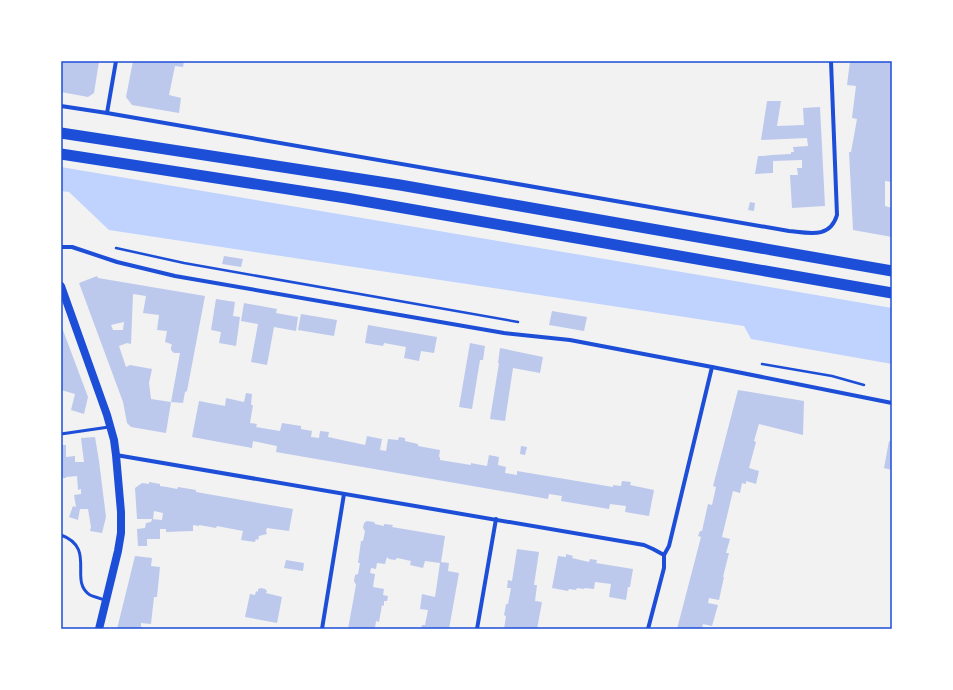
<svg xmlns="http://www.w3.org/2000/svg" width="953" height="690" font-family="Jost,sans-serif">
<style>
.water{fill:#bfd3fe}
.building{fill:#bdc9ec;fill-rule:evenodd}
.lines{fill:none;stroke-linecap:round;stroke-linejoin:round}
.path{stroke:#1d4ed8;stroke-width:2.5}
.service{stroke:#1d4ed8;stroke-width:3}
.minor{stroke:#1d4ed8;stroke-width:4}
.secondary{stroke:#1d4ed8;stroke-width:8}
.trunk{stroke:#1d4ed8;stroke-width:11}
.neatline{fill:none;stroke:#1d4ed8;stroke-width:1.5}
</style>
<rect width="100%" height="100%" fill="#f2f2f2"/>
<!-- water -->
<path class="water" d="M61,167L723,279L892,308V364L751,339L744,326L109,230L69,192L61,191Z"/>
<!-- building -->
<g class="building">
<path d="M61,61H99L94,93L88,97L61,92Z"/>
<path d="M133,61H184L183,67L175,66L169,95L181,98L179,113L132,105L126,97Z"/>
<path d="M850,61H892V182L885,181V206L892,208V237L853,230L849,152H851L857,119L852,118L856,86L847,85Z"/>
<path d="M767,101H781L777,126L804,125L803,108L820,107L825,206L792,208L790,175H798L797,168H802V160L773,161V173L755,174L758,156H763L772,155L791,154V152H794L793,147L808,146L807,138L761,140Z"/>
<path d="M750,202L755,203L754,211L748,210Z"/>
<path d="M224,256L243,259L241,267L222,264Z"/>
<path d="M97,276L98,278L205,296L187,391L185,392L183,403L171,402L180,353H174L171,350V347L172,345L171,344L165,342L167,331L157,330L159,315L143,313L146,296L133,294L131,344L127,343L119,346L126,367L130,365L152,369L149,383L151,399L171,402L166,433L131,427L127,423L123,402L79,283ZM124,322L123,330H113L111,325Z"/>
<path d="M216,299L235,302L233,316L240,317L236,346L219,343L221,332L211,330Z"/>
<path d="M244,303L277,309L276,313L298,317L296,331L274,327L267,365L251,362L258,324L241,321Z"/>
<path d="M552,311L587,317L584,331L549,325Z"/>
<path d="M301,314L337,320L334,336L298,330Z"/>
<path d="M61,325L88,397L84,414L71,410L75,394L61,390Z"/>
<path d="M368,325L437,337L434,353L421,351L419,361L404,358L406,347L384,343L383,346L365,343Z"/>
<path d="M470,343L485,346L483,360H480L472,409L459,407Z"/>
<path d="M500,348L543,357L540,373L513,368L505,421L490,419L499,363H498Z"/>
<path d="M738,390L804,401L803,435L759,424L754,441L756,442L749,468L759,471L756,484L746,481V484L742,483L740,493L733,491L722,537L730,539L726,553H729L723,577H724L719,600L709,598L708,603L718,605L712,626L703,624L702,629L697,628V629H677L701,537L698,536L700,531H702L708,504L712,505L716,487L713,486Z"/>
<path d="M246,393L252,394L251,405H253L250,423L257,424L256,427L280,431L282,423L301,426V429L312,431L311,437L319,438L320,431L329,432L328,437L365,445L367,436L382,439L380,450L386,451L388,439L398,440L399,437L405,438V441L418,444V446L440,450L439,457H440V460L471,465V463L487,466L489,455L499,457L498,465L506,467L505,473L517,475V471L613,487V485L621,486L622,481L631,482L630,485L654,490L649,516L625,512L626,506L610,504L609,509L561,501L562,496L549,494L548,499L276,452L277,446L253,441L252,448L192,437L199,401L225,406L226,398L244,402Z"/>
<path d="M95,437L99,461L106,517L102,533L90,531L91,527L88,509H80L78,520L69,517L73,506L76,507L74,495L81,494V489L78,490L77,476L66,477V478H61V445H66V457L75,456V462H84L81,438Z"/>
<path d="M889,441L892,442V470L884,468Z"/>
<path d="M521,446L527,447L525,455L520,454Z"/>
<path d="M149,482L160,484V486L167,487L177,489L178,487L196,490V492L293,509L289,531L267,528L266,531L267,534L259,536L258,540L256,539L255,542L241,540L243,531L217,526L216,528L199,525V526L193,525V531L166,532V529H160V539H147V546H138L137,529L145,528L146,523L151,522L152,519L162,520L163,513L154,511L153,519H137L135,488L142,483L149,484Z"/>
<path d="M367,521L374,522L375,524L384,526V524L393,525L392,527L445,536L441,562L449,563L448,571L459,573L449,629H421L422,625H425L428,610L420,609L422,594L435,597L440,563L425,561L423,568L410,565L411,561L397,558L395,560L389,559L387,557L385,564L377,563L376,569L371,568L370,573L375,574L373,587L384,589L383,595L388,596L387,601H384V606L382,605L379,622L376,621L375,628L374,627L373,629H348L356,585L354,581L355,575L358,574L360,563H358L361,541H363L365,531L363,528L364,523Z"/>
<path d="M517,549L539,552L534,585H537L535,601L542,602L537,629L531,628V629H504L506,616L504,615L505,610L506,604H508L511,588H507L508,580L512,581Z"/>
<path d="M566,554L573,556L572,558L589,562L590,559L597,560L596,563L633,569L630,587H628L626,600L609,597L611,584L595,582L594,589L585,588L584,589L577,588L576,590L569,589L568,591L552,588L558,556L566,557Z"/>
<path d="M135,556L152,558L151,566L160,567L157,597H154L151,624L141,623V627L147,628V629H117Z"/>
<path d="M286,560L304,563L303,571L284,568Z"/>
<path d="M261,588L265,589L267,591L266,593L282,597L277,623L245,617L250,594L255,595L256,591L258,592V589Z"/>
</g>
<g class="lines">
<!-- path -->
<g class="path">
<path d="M116,248L184,263L518,322"/>
<path d="M762,364L832,376L864,385"/>
</g>
<!-- service -->
<g class="service">
<path d="M61,434L109,427"/>
<path d="M61,535C97,548 68,581 90,595C94,597 100,598 104,600"/>
</g>
<!-- minor -->
<g class="minor">
<path d="M61,106L107,113L789,231C809,233 830,239 837,215L831,61"/>
<path d="M107,113L116,61"/>
<path d="M61,247H72L117,262L175,276L504,333L570,340L712,367L892,403"/>
<path d="M116,455L644,545L653,549L664,555"/>
<path d="M322,629L344,494"/>
<path d="M477,629L496,519"/>
<path d="M648,629L664,568V555L669,546L712,367"/>
</g>
<!-- secondary -->
<path class="secondary" d="M61,286L107,415L114,440L116,455L121,512V533L118,551L99,629"/>
<!-- trunk -->
<g class="trunk">
<path d="M61,133L400,185L892,271"/>
<path d="M61,154L346,198L892,293"/>
</g>
</g>
<!-- border -->
<rect width="953" height="690" fill="none" stroke="#ffffff" stroke-width="124"/>
<rect x="62" y="62" width="829" height="566" class="neatline"/>
</svg>
